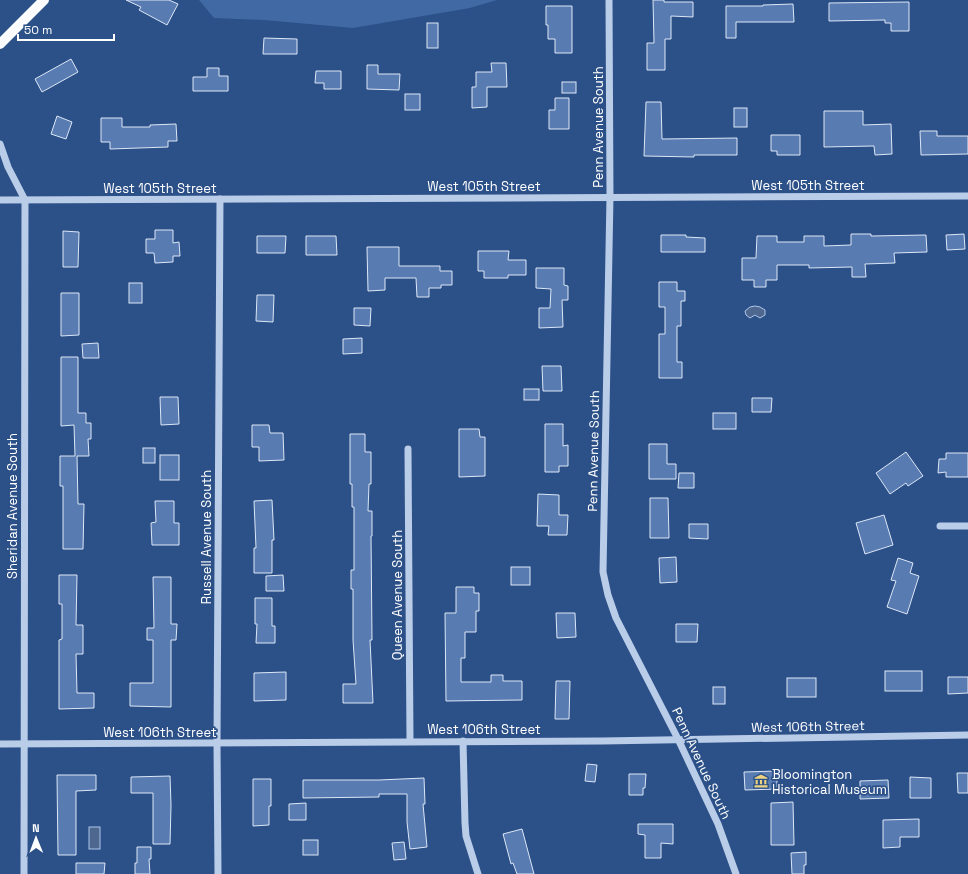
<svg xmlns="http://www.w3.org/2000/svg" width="968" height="874" font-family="'Space Grotesk',sans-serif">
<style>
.green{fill:#4169a4}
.water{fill:#4d678f;stroke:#aec6e8}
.building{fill:#587bb1;stroke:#dce7f7}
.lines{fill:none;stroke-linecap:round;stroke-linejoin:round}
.minor{stroke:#b9cce8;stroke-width:7}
.major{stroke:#fafcfe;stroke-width:10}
.labels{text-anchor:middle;stroke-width:3.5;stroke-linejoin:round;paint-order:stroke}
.street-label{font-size:13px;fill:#fff;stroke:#2c5088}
.poi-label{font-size:13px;fill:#fff;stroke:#2c5088;text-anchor:start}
</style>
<rect width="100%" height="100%" fill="#2c5088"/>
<!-- green -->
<path class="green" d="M199,0H497L470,8L353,28L264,20L214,18Z"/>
<!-- water -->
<g class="water">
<path d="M755,306L760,307L765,310V315L760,318L755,315L750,318L746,315L745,311L750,307Z"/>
<rect x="89" y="827" width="11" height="22"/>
</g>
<!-- building -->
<g class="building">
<path d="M126,0H169L178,4L167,25L139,10L141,7Z"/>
<path d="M653,0H664V2H693V17L671,16V39H665V70H647V43H654Z"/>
<path d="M909,2V31H891V23H885V20L829,21V3Z"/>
<path d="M793,4L794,22H736V38H726V6H763V5Z"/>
<path d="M546,6H572V53H555V39H548V25H546Z"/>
<rect x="427" y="23" width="11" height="25"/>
<path d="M264,38L297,39V54H263Z"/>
<path d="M71,59L78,72L42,92L35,79Z"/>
<path d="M491,63H506L507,87H487V107L472,108V87H476V72H492Z"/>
<path d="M367,65H378V74H400L399,90L367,89Z"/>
<path d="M207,68H219V76H228V91H193V77H207Z"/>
<path d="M316,71H341V89H324V83H315Z"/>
<rect x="562" y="82" width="14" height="11"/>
<rect x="405" y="94" width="15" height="16"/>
<path d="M555,98H569V129H549V110H555Z"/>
<path d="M646,102H661L662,139L737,138V155H694V157L644,156Z"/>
<rect x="734" y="108" width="13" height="19"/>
<path d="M824,111H863V125L891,124L892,154L875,155L874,146L824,147Z"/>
<path d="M57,116L72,122L66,139L51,134Z"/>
<path d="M101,118H122V127H150V125L176,124L177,141H168V147L110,149V142H101Z"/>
<path d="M920,131H937V136H968V154L921,155Z"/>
<path d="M771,135H800V155H777V151H771Z"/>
<path d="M155,230H173V243L179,242L180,256H173V262L155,263L154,253H146V239H155Z"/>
<path d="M63,231L79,232L78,267H63Z"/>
<path d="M851,234H871V236L926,235L927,252L894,253L895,263L865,264L866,277H852V267L809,268V265H777V280H766V287H754V280H742V258H756L757,236H777V242H804V236H824V246L851,245Z"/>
<path d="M964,234L965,249L947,250L946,235Z"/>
<path d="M661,235H686V237L705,238V252H661Z"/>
<path d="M257,236H286L285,253H257Z"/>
<path d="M306,236H336L337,255H306Z"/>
<path d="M367,247H399V266H440V271H452V285H441V288H429V297H417L416,278H385V290L368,291Z"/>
<path d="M478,251H509L508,260H526V275H508V278H484V271H478Z"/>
<path d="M536,268H564V285L568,286V300H562L563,327L539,328V308H550L551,289L536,288Z"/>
<path d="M659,282H677V291H685V301H681V326H677V362H682V378H659V334H665V307H659Z"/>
<rect x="129" y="283" width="13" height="20"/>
<path d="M61,293H79V335L61,336Z"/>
<path d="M257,295H274L273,322L256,321Z"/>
<path d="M354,308H371L370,326L354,325Z"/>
<path d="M362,338V353L343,354V339Z"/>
<path d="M98,343L99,358H83L82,344Z"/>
<path d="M61,357H78V413H86V423H91V439H88L89,456H77L78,504H84L83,549H63V486H60V456H75L74,425L61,426Z"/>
<path d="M542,366H561L562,391H543Z"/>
<rect x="524" y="389" width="15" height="11"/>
<path d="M160,397H178L179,424L161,425Z"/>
<path d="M752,398H772L771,412H752Z"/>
<rect x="713" y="413" width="23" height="16"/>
<path d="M545,424H563V446L568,445V466H559V472H545Z"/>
<path d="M252,425H269L270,433H283L284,460L259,461V447H252Z"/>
<path d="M459,429H479L480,437H485V476L459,477Z"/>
<path d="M350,434H365V452H371V484H369L368,511H372V536H371L372,640H370L373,703H343V684H356L353,640V589H351V570H354V507H352V484H350Z"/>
<path d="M649,444H667V464H676V479H649Z"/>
<rect x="143" y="448" width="12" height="15"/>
<path d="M906,452L923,476L908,486L906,483L890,494L876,473Z"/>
<path d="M946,453H968V477H946V472L938,473L939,459H946Z"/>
<rect x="160" y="455" width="19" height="25"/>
<path d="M679,473H694V488H678Z"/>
<path d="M538,494L559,495V515H568L567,535H548L549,526H537Z"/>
<path d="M650,498H668L669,538H650Z"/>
<path d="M272,500L274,540H272V573H254V548H256L254,501Z"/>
<path d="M155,501H174V523H179V545H152L151,523L156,522Z"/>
<path d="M884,515L893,545L865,554L856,523Z"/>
<path d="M689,524H708V539L689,538Z"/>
<path d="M676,557L677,582L660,583L659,558Z"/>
<path d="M898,558L913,563L910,573L919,576L907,614L887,607L896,581L891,580Z"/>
<rect x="511" y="567" width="19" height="18"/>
<path d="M59,575H77L76,625H83V654H76L77,693H94V708L59,709V640L62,639V604H59Z"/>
<path d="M283,575L284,591H266V576Z"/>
<path d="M153,577H171V624H177L176,640H171V707L130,706V683H153V640H147V628H154Z"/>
<path d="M456,587H474V593H479V611H476V632H465V658H461V682H491V675H503V681H522V700L446,701L445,613H456Z"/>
<path d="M255,598H272V626H275V643H256L257,624H255Z"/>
<path d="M556,613H575L576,637L557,638Z"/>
<path d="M676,624H698L697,642H676Z"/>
<rect x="885" y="671" width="37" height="20"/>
<path d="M286,672V700L254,701V673Z"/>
<path d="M948,677H968V693L948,694Z"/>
<rect x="787" y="678" width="29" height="19"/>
<path d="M556,681H570L569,719H555Z"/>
<rect x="713" y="687" width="12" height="17"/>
<path d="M587,764L597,765L595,782L585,781Z"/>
<path d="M777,771V789L745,790L744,772Z"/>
<path d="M957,773H968V793H958Z"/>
<path d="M629,774H646L645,788H643V795H629Z"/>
<path d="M57,775H96V790L76,791V855H58Z"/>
<path d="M170,776L171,805L170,844H153V793H131V777Z"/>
<path d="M910,777L931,778V798H910Z"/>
<path d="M424,778L425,804H423L427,847L410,849L407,822V794H379V797L303,798V780H379Z"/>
<path d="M253,779H271V806H269V825L253,826Z"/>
<path d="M888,780L889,798L860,799V781Z"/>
<path d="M793,802L794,845H771V803Z"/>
<path d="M306,803V820H289V804Z"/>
<path d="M919,819V837H900V847L883,848V820Z"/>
<path d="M638,824H673V844L661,843V858H645V835L638,834Z"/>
<path d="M522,829L534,874H517L513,863L511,864L503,834Z"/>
<rect x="303" y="840" width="15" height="15"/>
<path d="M404,842L406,859L394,860L392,843Z"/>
<path d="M137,847H151V859H149L150,874H135V863H137Z"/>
<path d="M806,852V865H804V874H792L791,853Z"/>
<path d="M76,863H105L104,874H76Z"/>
</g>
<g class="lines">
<!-- minor -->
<g class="minor">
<path d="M609,0L610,197L603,572L608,595L616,618L678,739L718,824L736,874"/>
<path d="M0,144L8,167L25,200L24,874"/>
<path d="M0,200L968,196"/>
<path d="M408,449L410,741"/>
<path d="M940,526H968"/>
<path d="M463,741L465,823L466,836L478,874"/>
<path d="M0,744L602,741L968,735"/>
<path d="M218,874L217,743L220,199"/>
</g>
<!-- major -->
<path class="major" d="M0,44L44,0"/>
</g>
<!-- icons -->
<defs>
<g id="museum-bare" transform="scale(1.08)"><path d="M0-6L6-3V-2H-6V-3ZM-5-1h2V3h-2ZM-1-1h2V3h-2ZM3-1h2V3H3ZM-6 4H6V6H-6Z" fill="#edd381" stroke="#2c5088" stroke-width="2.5" paint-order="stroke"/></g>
</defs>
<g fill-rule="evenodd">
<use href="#museum-bare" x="761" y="781"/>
</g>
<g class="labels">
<!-- street labels -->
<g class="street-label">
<text transform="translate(598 127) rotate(-90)" y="5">Penn Avenue South</text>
<text x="808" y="190">West 105th Street</text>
<text x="484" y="191">West 105th Street</text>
<text x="160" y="193">West 105th Street</text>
<text transform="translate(593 451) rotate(-89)" y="5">Penn Avenue South</text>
<text transform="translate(12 506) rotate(-90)" y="5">Sheridan Avenue South</text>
<text transform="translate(206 537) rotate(-90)" y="5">Russell Avenue South</text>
<text transform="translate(397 595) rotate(-90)" y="5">Queen Avenue South</text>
<text transform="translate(808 726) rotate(-1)" y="5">West 106th Street</text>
<text x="484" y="734">West 106th Street</text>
<text x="160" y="737">West 106th Street</text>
<text transform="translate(702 763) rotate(65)" y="5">Penn Avenue South</text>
</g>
<!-- poi labels -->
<g class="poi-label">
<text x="772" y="779">Bloomington<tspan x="772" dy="15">Historical Museum</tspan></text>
</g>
</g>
<!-- north arrow -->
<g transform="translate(36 838) rotate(359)" stroke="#2c5088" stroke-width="3" paint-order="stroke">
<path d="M0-3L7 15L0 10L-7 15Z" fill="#ffffff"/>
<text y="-6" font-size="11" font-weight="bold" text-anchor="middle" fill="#ffffff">N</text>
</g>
<!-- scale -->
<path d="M18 34v6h96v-6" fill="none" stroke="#ffffff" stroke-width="2"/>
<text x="24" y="34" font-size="12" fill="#ffffff" stroke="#2c5088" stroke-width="3" paint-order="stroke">50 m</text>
</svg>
